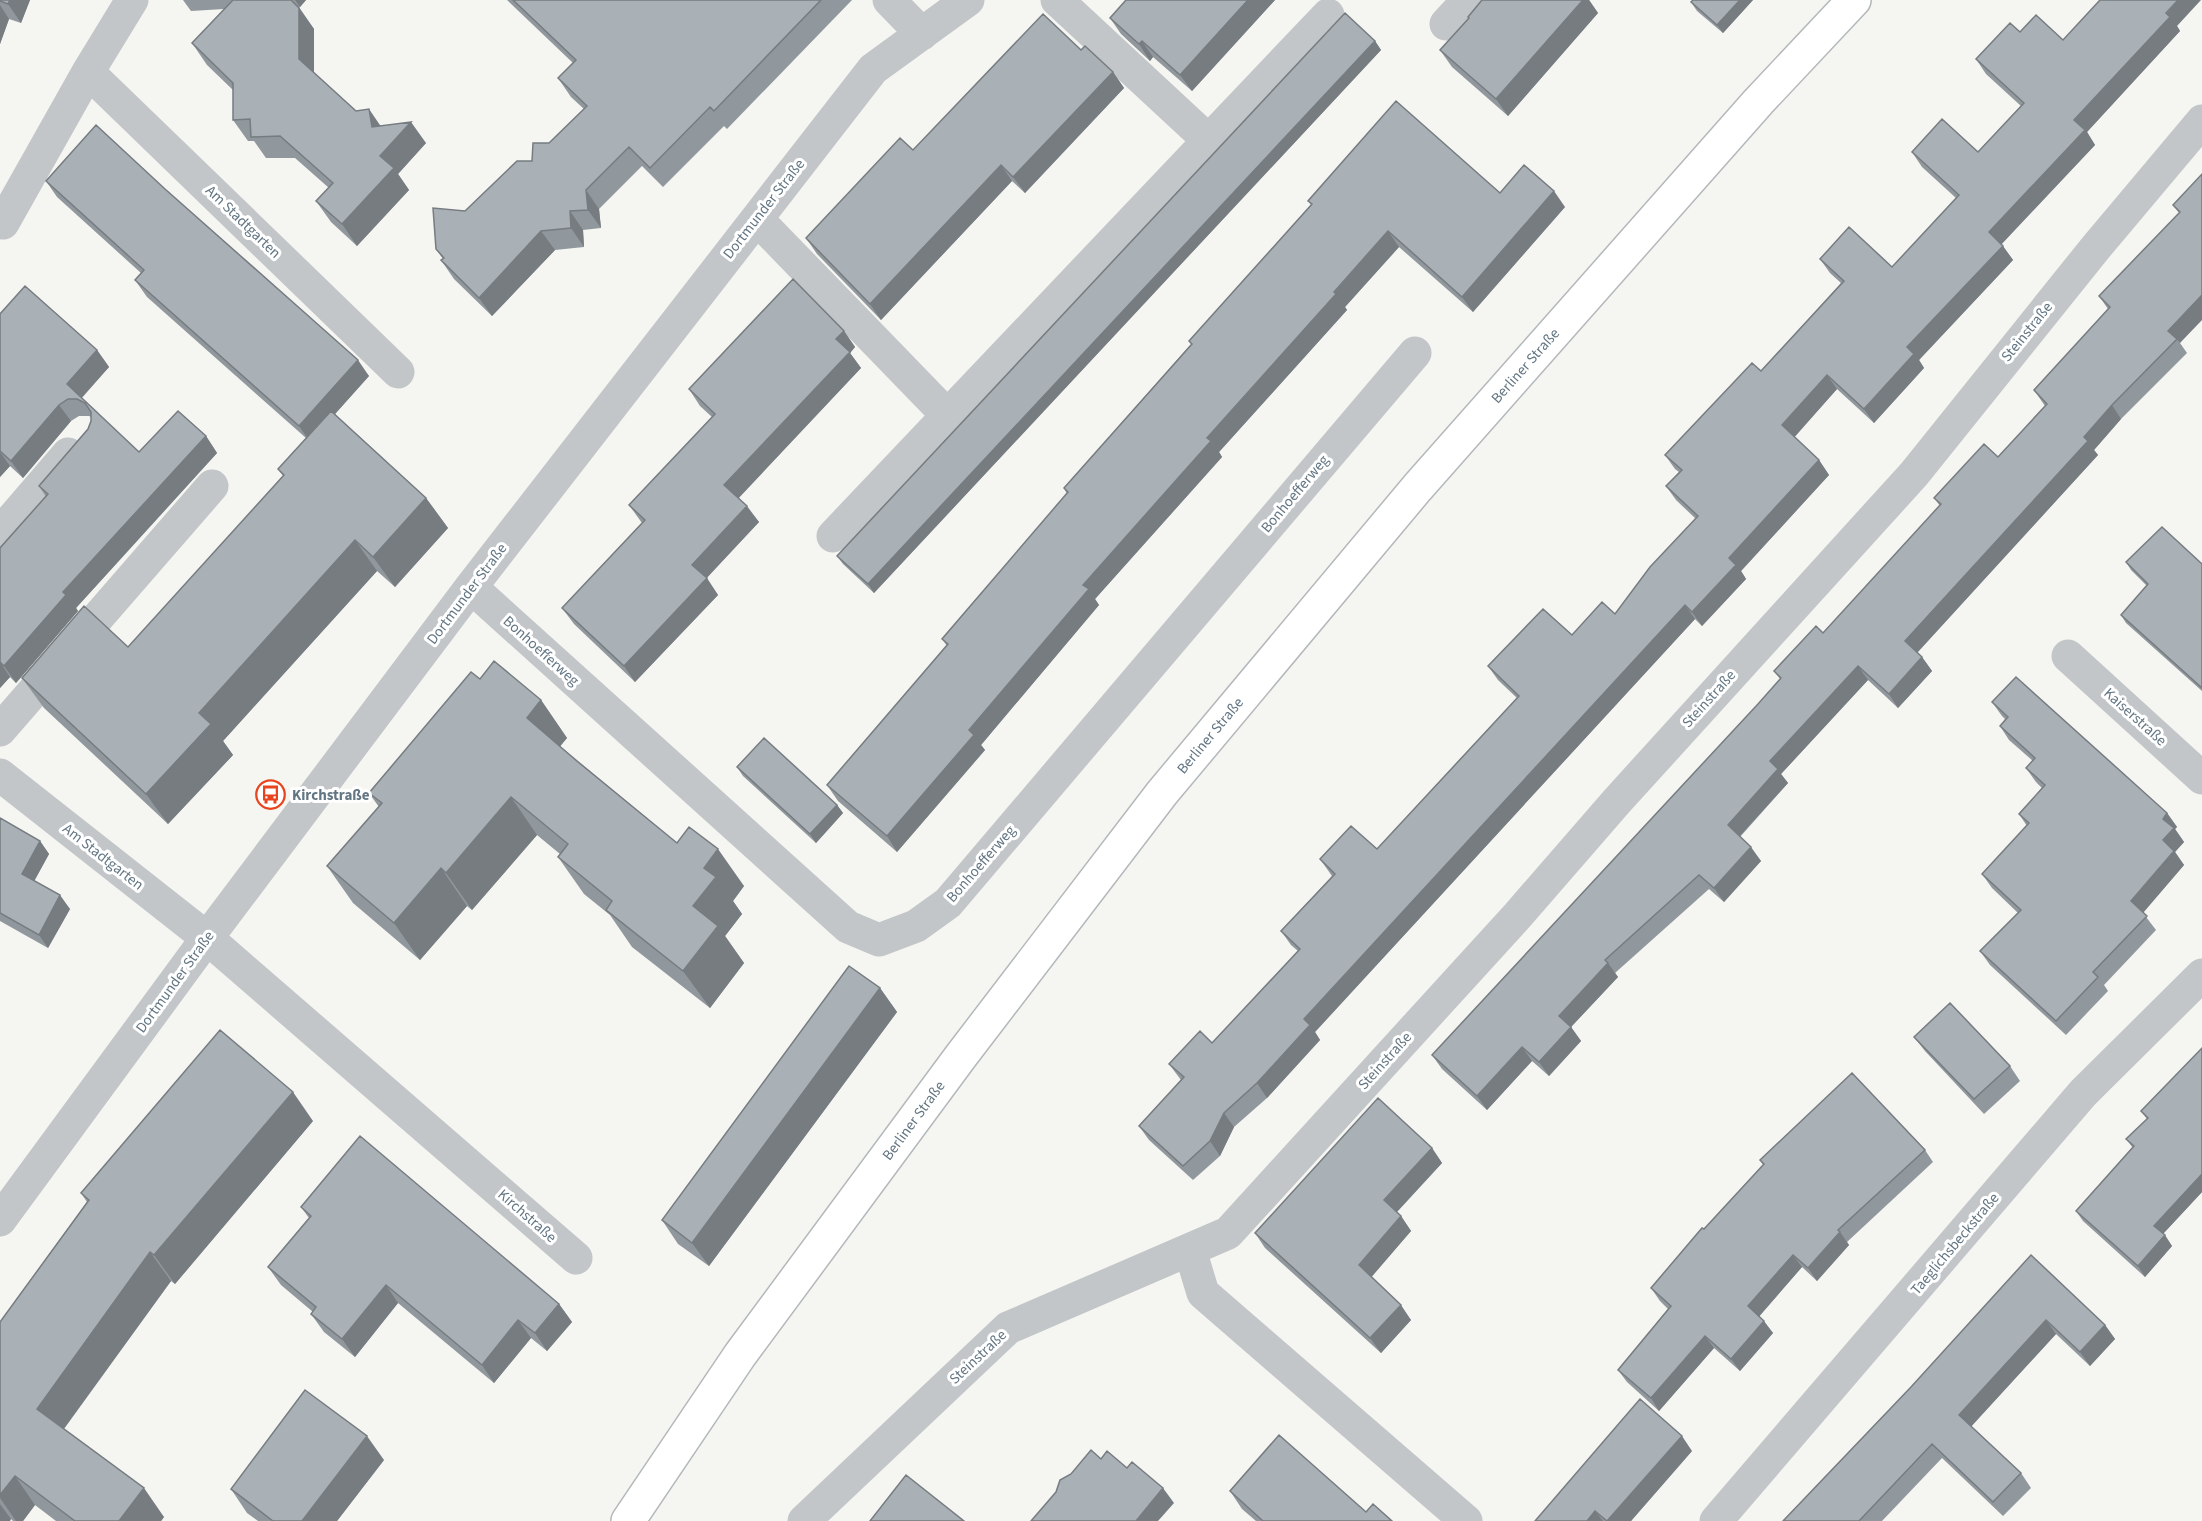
<svg xmlns="http://www.w3.org/2000/svg" width="2202" height="1521" font-family="'Source Sans 3',sans-serif">
	<rect width="100%" height="100%" fill="#f5f5f1"/>
	<g fill="none" stroke-linecap="round" stroke-linejoin="round">
		<defs>
			<g id="major">
				<path id="s1" d="M628 1521 740 1355 961 1056 1162 793 1417 488 1759 101 1854 0"/>
			</g>
		</defs>
		<use href="#major" stroke="#b3b8bb" stroke-width="36"/>
		<path stroke="#c2c6c9" stroke-width="33" d="M889 0 922 34
			M1057 0 1208 140
			M1446 24 1468 0
			M88 72 398 372
			M757 219 947 415
			M3 223 88 72 132 0
			M0 533 68 454
			M833 536 1328 15
			M471 587 848 927 879 940 916 926 948 903 1415 353
			M2068 656 2202 778
			M0 730 212 486
			M0 775 207 938 576 1258
			M0 1220 207 938 471 587 873 69 968 0
			M1190 1250 1203 1293 1466 1521
			M804 1521 1008 1328 1228 1233 1518 915 1617 801 1914 474 2097 246 2202 121
			M1716 1521 2083 1093 2202 975"/>
		<use href="#major" stroke="#fff" stroke-width="33"/>
	</g>
	<path fill="#91989d" d="M0 0H30L21 23 9 19 0 44Z
		M183 0H306L300 7H299L314 29V73L356 111 381 126 426 143 398 174 409 190 357 246 331 222 316 201 329 188 295 158H266L254 141H248L233 120V90L207 65 192 43 224 9 191 11Z
		M507 0H852L727 129 724 126 663 187 642 166 599 209 601 228 583 230 584 247 555 250 492 316 454 279 441 260 443 259 436 249 465 211 532 161 549 143 584 109 571 97 558 78 573 63Z
		M1126 0H1275L1192 91 1153 57 1150 61 1121 34 1110 18Z
		M1482 0H1589L1598 13 1508 116 1452 67 1440 50 1469 18Z
		M1753 0 1723 33 1697 11 1691 2Z
		M2177 26 2180 31 2087 132 2095 145 2001 244 2013 260 1919 360 1924 368 1874 423 1837 389 1794 437 1819 460 1829 475 1741 571 1746 579 1702 626 1695 619 1315 1032 1320 1040 1267 1098 1234 1127 1220 1156 1193 1180 1149 1140 1139 1126 1181 1080 1169 1064 1212 1043 1298 951 1291 945 1281 931 1332 876 1320 859 1377 849 1517 698 1498 680 1488 666 1572 635 1615 614 1696 519 1676 500 1666 486 1679 472 1675 469 1665 455 1761 371 1841 283 1830 273 1820 259 1892 267 1956 198 1922 167 1912 152H1978L2021 106 1986 74 1976 59 2020 32 2063 40Z
		M1375 41 1381 50 874 593 843 564 837 556Z
		M1081 50 1113 72 1124 88 1025 193 1012 181 881 320 817 254 806 238 913 150Z
		M2202 174 2180 343 2187 353 2121 419 2094 450 2098 455 1917 653 1922 657 1932 671 1898 708 1868 680 1781 774 1788 783 1740 837 1761 861 1724 902 1709 889 1615 973 1618 977 1571 1027 1581 1041 1549 1076 1532 1061 1487 1110 1442 1069 1432 1055 1758 704 1780 679 1774 671 1823 633 1940 506 1934 498 1998 457 2045 406 2034 390 2108 309 2099 296 2179 213 2173 205Z
		M46 181 165 189 369 376 335 414 426 498 448 528 395 587 377 571 223 741 233 755 168 824 44 708 22 678 128 647 283 476 278 469 306 438 147 297 135 280 141 273 57 197Z
		M1500 193 1565 207 1473 312 1399 247 1345 307 1347 310 1219 452 1222 457 1095 599 1099 605 981 745 985 750 897 852 838 801 827 785 947 646 942 639 1067 494 1064 488 1191 344 1189 341 1311 205 1308 201Z
		M0 314 97 350 109 367 81 398 139 452 206 436 217 453 76 608 78 611 16 683 10 677 0 688V548L46 497 39 486 88 429 91 421V417L89 416H79L71 421 23 478 10 466 0 477Z
		M844 331 855 347 850 353 861 368 738 498 759 522 706 578 718 595 635 682 574 624 562 608 642 523 629 505 712 417 700 406 689 389Z
		M2126 562 2202 564V691L2126 623 2121 615 2147 586 2131 570Z
		M480 679 541 700 567 738 560 746 677 843 744 886 733 901 742 914 725 936 744 963 710 1008 632 947 610 915 584 894 558 857 560 854 537 835 472 910 467 906 420 960 353 903 327 866 379 807 369 793Z
		M1992 702 2167 813 2177 827 2175 829 2184 842 2175 852 2184 865 2143 913 2156 930 2104 985 2108 991 2066 1035 1990 965 1980 951 2018 913 1992 888 1982 874 2027 826 2019 814 2042 788 2036 782 2026 768 2033 761 2009 740 2000 726 2005 719 2002 716Z
		M737 767 837 805 843 813 816 843 743 776Z
		M0 818 40 841 49 854 34 881 70 909 48 948 0 921Z
		M880 988 897 1012 709 1266 678 1244 662 1220Z
		M1914 1037 2010 1066 2020 1081 1984 1114 1925 1051Z
		M2202 1048V1192L2163 1234 2172 1246 2145 1277 2083 1221 2076 1211 2133 1148 2126 1139 2147 1119 2141 1111Z
		M313 1121 175 1284 171 1281 64 1429 164 1517 161 1521H56L35 1505 23 1521H13L11 1519 0 1521V1322L87 1202 81 1193Z
		M1432 1148 1442 1163 1397 1212 1401 1216 1411 1231 1371 1277 1411 1320 1381 1353 1265 1248 1255 1233Z
		M1925 1150 1933 1162 1847 1242 1849 1245 1817 1281 1802 1267 1759 1316 1773 1333 1740 1371 1714 1348 1659 1411 1627 1382 1618 1370 1668 1309 1660 1301 1651 1288 1763 1165 1760 1160Z
		M301 1207 559 1304 572 1322 547 1351 531 1338 494 1383 398 1303 355 1357 324 1332 311 1314 313 1312 281 1285 268 1267 309 1218Z
		M2031 1255 2105 1325 2115 1339 2090 1366 2056 1334 1971 1426 2021 1473 2031 1488 2003 1516 1942 1458 1882 1521H1783L1911 1387Z
		M1692 1451 1631 1521H1535Z
		M384 1460 337 1521H258L247 1513 231 1489Z
		M1230 1491 1366 1512 1392 1521H1256L1242 1509Z"/>
	<path fill="#767c80" d="M10 0H30L21 23 8 4Z
		M295 0H306L300 7Z
		M1248 0H1275L1192 91 1180 75Z
		M1583 0H1589L1598 13 1508 116 1496 99Z
		M1740 0H1753L1723 33 1717 25Z
		M2178 0H2201L2177 26 2180 31 2087 132 2095 145 1999 247 1989 232 2074 120Z
		M0 5 9 19 0 44Z
		M299 8 314 29V80L299 59Z
		M1142 41 1153 57 1150 61 1139 44Z
		M1375 41 1381 50 874 593 868 584Z
		M1113 72 1124 88 1025 193 1013 177Z
		M369 109 384 131 372 127Z
		M411 122 426 143 398 174 409 190 357 246 342 224 380 156Z
		M1001 165 1012 181 881 320 870 304Z
		M586 190 599 209 601 228 588 210Z
		M1554 191 1565 207 1473 312 1462 297Z
		M570 211 583 230 584 247 571 228Z
		M541 231 555 250 492 316 479 298Z
		M1388 231 1399 247 1345 307 1347 310 1219 452 1222 457 1095 599 1099 605 981 745 985 750 897 852 887 836 1083 585 1207 438Z
		M2003 246 2013 260 1919 360 1924 368 1874 423 1864 409 1907 347Z
		M2202 295V320L2180 343 2177 339 2168 331Z
		M844 331 855 347 850 353 861 368 736 501 724 485 836 339Z
		M97 350 109 367 80 400 77 399 79 401 67 384Z
		M358 360 369 376 310 442 299 426Z
		M1827 375 1837 389 1792 440 1782 425Z
		M59 405 71 421 23 478 11 461Z
		M2112 405 2121 419 2094 450 2098 455 1915 655 1905 641Z
		M206 436 217 453 76 608 78 611 16 683 4 666 63 592Z
		M0 452 10 466 0 477Z
		M1819 460 1829 475 1741 571 1746 579 1702 626 1692 612 1729 558Z
		M426 498 448 528 395 587 373 557Z
		M747 506 759 522 704 581 692 565Z
		M355 540 377 571 223 741 233 755 168 824 146 794 199 713Z
		M707 578 718 595 635 682 624 666Z
		M1685 605 1695 619 1315 1032 1320 1040 1267 1098 1257 1083 1304 1019Z
		M1922 657 1932 671 1898 708 1889 694Z
		M0 662 10 677 0 688Z
		M1858 666 1868 680 1781 774 1788 783 1737 839 1728 825 1770 761Z
		M541 700 567 738 553 755 527 718Z
		M511 797 537 835 472 910 446 873Z
		M837 805 843 813 816 843 810 834Z
		M2167 813 2177 827 2175 829 2184 842 2175 852 2184 865 2141 915 2131 901 2163 840V819Z
		M40 841 49 854 31 887 22 874Z
		M1751 847 1761 861 1724 902 1714 888Z
		M718 849 744 886 733 901 742 914 725 936 744 963 710 1008 683 971 693 906 704 868Z
		M441 868 467 906 420 960 394 923Z
		M60 895 70 909 48 948 39 935Z
		M1608 963 1618 977 1571 1027 1581 1041 1549 1076 1539 1062 1559 1016Z
		M880 988 897 1012 709 1266 692 1243Z
		M1522 1047 1532 1061 1487 1110 1477 1096Z
		M293 1092 313 1121 175 1284 154 1255Z
		M1224 1113 1234 1127 1220 1156 1210 1141Z
		M1432 1148 1442 1163 1394 1215 1384 1200Z
		M2202 1174V1192L2161 1236 2154 1226Z
		M1401 1216 1411 1231 1369 1280 1359 1265Z
		M1840 1232 1849 1245 1817 1281 1808 1268Z
		M2165 1235 2172 1246 2145 1277 2138 1266Z
		M150 1252 171 1281 57 1438 37 1409Z
		M1793 1255 1802 1267 1757 1319 1748 1306Z
		M386 1285 398 1303 355 1357 342 1339Z
		M559 1304 572 1322 547 1351 535 1333Z
		M1401 1305 1411 1320 1381 1353 1370 1338Z
		M518 1320 531 1338 494 1383 482 1365Z
		M2046 1320 2056 1334 1969 1429 1959 1415Z
		M1764 1321 1773 1333 1740 1371 1731 1359Z
		M2105 1325 2115 1339 2090 1366 2080 1352Z
		M1705 1336 1714 1348 1659 1411 1651 1398Z
		M367 1436 384 1460 337 1521H302Z
		M1682 1436 1692 1451 1631 1521H1607Z
		M15 1476 35 1505 23 1521H16L0 1498V1495Z
		M144 1488 164 1517 161 1521H119Z
		M1163 1488 1174 1503 1158 1521H1136Z
		M0 1504 11 1519 10 1521H0Z
		M1595 1511 1603 1521H1587Z"/>
	<path fill="#a9b1b7" stroke="#767c80" stroke-width="1.5" d="M0 0H10L8 4 0 1Z
		M233 0H291L299 8V59L356 111 369 109 372 127 411 122 380 156 394 168 342 224 316 201 333 183 280 136 251 137 250 119 233 120V83L192 43Z
		M513 0H821L714 111 710 107 650 168 629 147 586 190 588 210 570 211 571 228 541 231 479 298 441 260 444 258 436 249 433 208 465 211 517 161H532L533 143H549L587 106 558 78 576 60Z
		M1126 0H1248L1180 75 1142 41 1139 44 1110 18Z
		M1482 0H1583L1496 99 1440 50 1469 18 1468 17Z
		M1693 0H1740L1717 25 1691 2Z
		M2100 0H2178L2166 13 2170 17 2074 120 2085 130 1989 232 2003 246 1907 347 1914 354 1864 409 1827 375 1782 425 1819 460 1729 558 1736 565 1692 612 1685 605 1304 1019 1310 1025 1257 1083 1224 1113 1210 1141 1183 1166 1139 1126 1184 1077 1169 1064 1200 1031 1212 1043 1300 949 1281 931 1335 874 1320 859 1351 826 1377 849 1519 696 1488 666 1543 609 1572 635 1602 602 1615 614 1650 567 1698 516 1666 486 1682 470 1665 455 1752 363 1761 371 1844 281 1820 259 1849 227 1892 267 1959 195 1912 152 1942 119 1978 152 2024 103 1976 59 2010 23 2020 32 2036 15 2063 40Z
		M1345 13 1375 41 868 584 837 556Z
		M1043 14 1081 50 1085 46 1113 72 1013 177 1001 165 870 304 806 238 900 138 913 150Z
		M1396 101 1500 193 1524 165 1554 191 1462 297 1388 231 1334 292 1336 294 1207 438 1211 441 1083 585 1089 589 969 730 974 735 887 836 827 785 948 644 942 639 1068 492 1064 488 1192 344 1189 341 1312 204 1308 201Z
		M96 125 165 189 358 360 299 426 135 280 144 270 46 181Z
		M2202 174V295L2168 331 2177 339 2112 405 2084 437 2088 441 1905 641 1922 657 1889 694 1858 666 1770 761 1778 769 1728 825 1751 847 1714 888 1699 875 1605 960 1608 963 1559 1016 1571 1027 1539 1062 1522 1047 1477 1096 1432 1055 1758 704 1781 678 1774 671 1816 626 1823 633 1941 504 1934 498 1984 444 1998 457 2047 404 2034 390 2110 307 2099 296 2180 212 2173 205Z
		M793 279 844 331 836 339 850 352 724 485 747 506 692 565 707 578 624 666 562 608 645 520 629 505 715 414 689 389Z
		M25 286 97 350 67 384 139 452 178 411 206 436 63 592 66 595 4 666 0 662V548L48 494 39 486 88 429 91 421V412L85 403 77 399H68L59 405 11 461 0 451V314Z
		M331 411 426 498 373 557 355 540 199 713 211 724 146 794 22 678 84 606 128 647 284 475 278 469Z
		M2162 527 2202 564V688L2121 615 2148 584 2126 562Z
		M494 661 541 700 527 718 578 762 677 843 689 827 718 849 704 868 716 877 693 906 718 926 683 971 606 910 612 901 558 857 568 844 511 797 446 873 441 868 394 923 327 866 382 803 369 793 471 672 480 679Z
		M2016 677 2167 813 2163 819 2174 828 2163 840 2174 851 2131 901 2147 916 2093 972 2098 977 2056 1021 1980 951 2021 910 1982 874 2029 823 2019 814 2045 785 2026 768 2035 758 2000 726 2008 717 1992 702Z
		M764 738 837 805 810 834 737 767Z
		M0 818 40 841 22 874 60 895 39 935 0 913Z
		M849 966 880 988 692 1243 662 1220Z
		M1950 1003 2010 1066 1974 1099 1914 1037Z
		M220 1030 293 1092 154 1255 150 1252 37 1409 144 1488 119 1521H75L15 1476 0 1495V1322L89 1200 81 1193Z
		M2202 1048V1174L2154 1226 2165 1235 2138 1266 2076 1211 2134 1146 2126 1139 2148 1118 2141 1111Z
		M1852 1073 1925 1150 1838 1230 1840 1232 1808 1268 1793 1255 1748 1306 1764 1321 1731 1359 1705 1336 1651 1398 1618 1370 1671 1306 1651 1288 1702 1228 1704 1229 1764 1164 1760 1160Z
		M1378 1098 1432 1148 1384 1200 1401 1216 1359 1265 1401 1305 1370 1338 1255 1233Z
		M360 1136 559 1304 535 1333 518 1320 482 1365 386 1285 342 1339 311 1314 316 1307 268 1267 311 1216 301 1207Z
		M2031 1255 2105 1325 2080 1352 2046 1320 1959 1415 2021 1473 1993 1502 1932 1444 1859 1521H1783L1911 1387Z
		M305 1390 367 1436 302 1521H273L231 1489Z
		M1640 1399 1682 1436 1607 1521 1595 1511 1587 1521H1535Z
		M1279 1435 1366 1512 1373 1504 1392 1521H1263L1230 1491Z
		M1091 1450 1101 1459 1107 1451 1127 1468 1132 1462 1163 1488 1136 1521H1031L1056 1492 1060 1480 1071 1474Z
		M906 1475 964 1521H870Z"/>
	<defs>
		<symbol id="bus-ring" viewBox="-11 -11 22 22"><circle r="9.5" fill="#fff" stroke="#e8451e" stroke-width="1.5"/><path d="M-5-6H5V4H4V6H2V4H-2V6H-4V4H-5ZM-3.5-4V0h7V-4ZM-3.5 1.2v1.5H-2V1.2ZM2 1.2v1.5H3.5V1.2Z" fill="#e8451e"/></symbol>
	</defs>
	<g fill-rule="evenodd">
		<use href="#bus-ring" x="254" y="778" width="33" height="33"/>
	</g>
	<g text-anchor="middle" dominant-baseline="central" stroke-width="6" stroke-linejoin="round" paint-order="stroke">
		<g font-size="15" fill="#637683" stroke="#fff">
			<text transform="translate(764 209) rotate(-52)">Dortmunder Straße</text>
			<text transform="translate(243 222) rotate(44)">Am Stadtgarten</text>
			<text transform="translate(2027 332) rotate(-51)">Steinstraße</text>
			<text stroke="none"><textPath href="#s1" startOffset="1464">Berliner Straße</textPath></text>
			<text transform="translate(1295 494) rotate(-50)">Bonhoefferweg</text>
			<text transform="translate(467 594) rotate(-53)">Dortmunder Straße</text>
			<text transform="translate(541 651) rotate(42)">Bonhoefferweg</text>
			<text transform="translate(1709 699) rotate(-48)">Steinstraße</text>
			<text transform="translate(2135 717) rotate(42)">Kaiserstraße</text>
			<text stroke="none"><textPath href="#s1" startOffset="978">Berliner Straße</textPath></text>
			<text transform="translate(103 857) rotate(38)">Am Stadtgarten</text>
			<text transform="translate(981 864) rotate(-49)">Bonhoefferweg</text>
			<text transform="translate(175 982) rotate(-54)">Dortmunder Straße</text>
			<text transform="translate(1385 1061) rotate(-48)">Steinstraße</text>
			<text stroke="none"><textPath href="#s1" startOffset="492">Berliner Straße</textPath></text>
			<text transform="translate(527 1216) rotate(41)">Kirchstraße</text>
			<text transform="translate(1955 1244) rotate(-50)">Taeglichsbeckstraße</text>
			<text transform="translate(978 1357) rotate(-43)">Steinstraße</text>
		</g>
		<g font-size="15" font-weight="bold" fill="#637683" stroke="#fff" text-anchor="start">
			<text x="292" y="795">Kirchstraße</text>
		</g>
	</g>
</svg>
